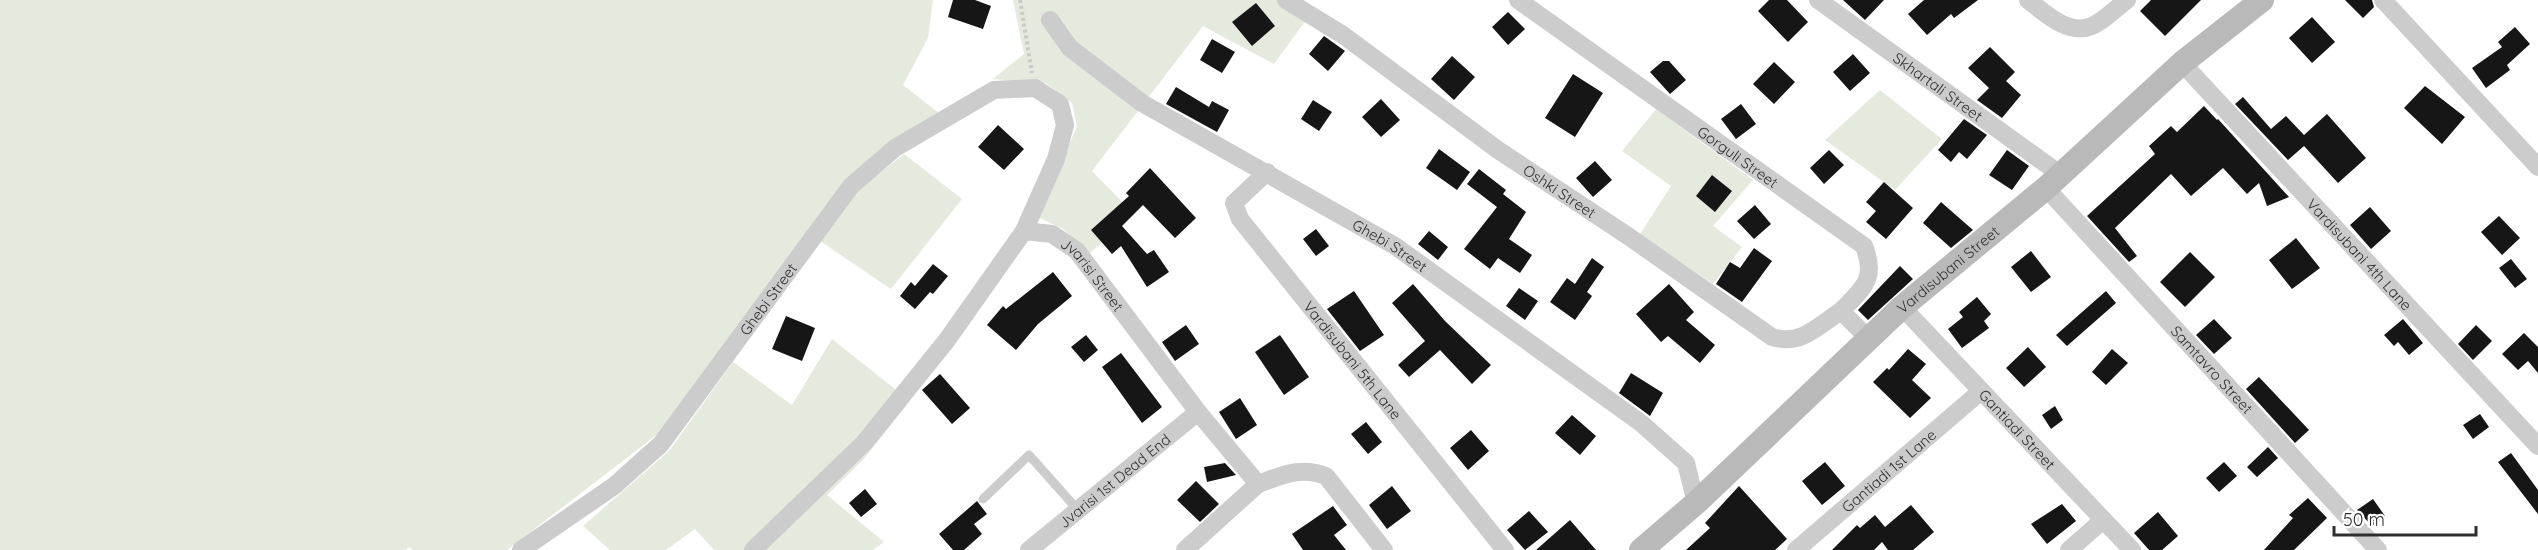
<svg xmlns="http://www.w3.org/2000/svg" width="2538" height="550" font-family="Quicksand,sans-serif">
	<rect width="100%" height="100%" fill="#fff"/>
	<path fill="#e5eade" d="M0 0H933L928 38 903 85 940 114 896 142 659 433 507 550H413L409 547 406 550H0Z
		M1013 0H1289L1306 20 1274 64 1203 26 1092 171 1134 214 1090 253 1063 229 1038 217 1077 126 1072 103 1046 83 993 79 1024 54Z
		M1880 90 1942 139 1895 190 1825 140Z
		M1656 109 1753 180 1713 226 1742 247 1713 284 1640 234 1671 186 1622 151Z
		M904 154 962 199 891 289 820 241 859 189Z
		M832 339 910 401 863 460 827 495 884 542 873 550H714L695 529 666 550H610L583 526 669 451 733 362 792 405Z"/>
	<path fill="#161616" d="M953 0H975L991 6 983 29 948 17Z
		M1769 0H1787L1808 22 1788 42 1758 11Z
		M1843 0H1884L1865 20Z
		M1924 0H1978L1954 18 1951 14 1927 35 1908 14Z
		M2151 0H2201L2165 36 2140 11Z
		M2345 0H2372L2374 7 2363 18Z
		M1256 3 1275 26 1252 46 1232 22Z
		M1508 12 1525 29 1508 45 1492 27Z
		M2312 17 2335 42 2312 63 2289 38Z
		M2515 27 2530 44 2507 65 2510 70 2486 88 2472 68 2502 47 2498 42Z
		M1324 36 1345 51 1328 71 1309 54Z
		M1212 39 1235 52 1222 73 1200 60Z
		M1990 47 2015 72 2006 81 2021 95 2002 118 1977 100 1989 88 1968 68Z
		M1853 54 1870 73 1850 91 1833 72Z
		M1452 56 1475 77 1454 100 1431 79Z
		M1663 61H1669L1686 80 1670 94 1650 72Z
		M1774 62 1795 82 1774 104 1753 84Z
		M1573 74 1603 93 1575 137 1545 118Z
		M2425 86 2465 117 2442 144 2404 108Z
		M1176 87 1209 107 1212 101 1229 110 1217 132 1166 104Z
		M2243 97 2271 129 2286 116 2304 135 2327 114 2366 158 2338 183 2304 146 2288 160 2235 104Z
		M1381 99 1400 120 1381 137 1362 117Z
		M1313 100 1332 112 1319 131 1301 119Z
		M1741 104 1756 124 1736 139 1721 119Z
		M2204 106 2217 120 2218 119 2289 197 2267 206 2259 183 2247 194 2223 168 2191 196 2171 174 2115 228 2137 256 2129 262 2087 216 2155 154 2149 146 2171 126 2177 132Z
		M1964 119 1987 135 1967 159 1959 152 1951 162 1938 150Z
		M998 125 1024 149 1004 170 978 147Z
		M1439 149 1470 172 1457 190 1426 168Z
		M1829 150 1844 165 1824 184 1810 168Z
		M2007 150 2029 166 2012 190 1989 175Z
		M1595 161 1612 180 1593 197 1576 178Z
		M1150 168 1196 218 1175 238 1143 205 1122 226 1147 254 1154 250 1169 272 1147 287 1121 246 1112 254 1091 230 1129 196 1126 193Z
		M1479 169 1506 190 1503 194 1526 212 1509 239 1532 255 1520 273 1498 258 1490 269 1464 249 1497 207 1467 184Z
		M1712 175 1732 191 1715 212 1696 196Z
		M1884 182 1913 208 1886 239 1866 222 1876 211 1866 202Z
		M1941 202 1973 230 1951 248 1923 223Z
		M1755 205 1771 224 1754 239 1737 221Z
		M2370 207 2391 231 2371 249 2350 225Z
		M2499 216 2520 238 2502 255 2481 232Z
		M1316 229 1329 246 1316 256 1303 239Z
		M1429 231 1448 247 1438 260 1418 244Z
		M2296 238 2320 268 2292 289 2269 260Z
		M1754 248 1772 261 1742 302 1716 284 1730 262 1740 268Z
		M2031 251 2051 277 2031 292 2011 267Z
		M2190 252 2215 277 2185 307 2160 282Z
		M1592 258 1604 267 1587 292 1592 296 1575 320 1550 302 1567 278 1575 284Z
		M2511 259 2527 279 2515 288 2499 268Z
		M933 264 948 276 933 294 930 292 915 309 900 296 911 282 915 286Z
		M1900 266 1913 279 1868 320 1858 310Z
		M1053 272 1072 296 1038 324 1016 350 987 325 1003 306 1006 309Z
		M1413 284 1445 321 1491 365 1472 384 1440 350 1409 377 1398 365 1425 341 1392 303Z
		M1669 284 1694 312 1686 320 1715 345 1700 363 1668 336 1661 342 1636 314Z
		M1519 288 1538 301 1525 320 1506 306Z
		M1354 291 1384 335 1360 351 1327 309Z
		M2106 291 2116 303 2067 346 2056 335Z
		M1977 297 1991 314 1984 321 1989 328 1962 348 1948 329 1963 317 1959 312Z
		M786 316 815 328 802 361 772 349Z
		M2214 319 2232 338 2214 354 2196 335Z
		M2403 319 2423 343 2409 355 2398 342 2394 346 2384 335Z
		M1186 325 1199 344 1175 361 1162 342Z
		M2476 325 2492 341 2473 360 2458 344Z
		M2524 333 2538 347V373L2528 361 2518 370 2502 354Z
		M1086 335 1098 350 1084 362 1071 347Z
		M1280 335 1309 377 1284 395 1255 352Z
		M2028 347 2046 367 2024 387 2006 368Z
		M1908 349 1926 364 1912 380 1931 398 1910 418 1873 382 1887 368 1889 370Z
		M2112 349 2128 363 2106 385 2092 372Z
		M1121 353 1162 407 1142 423 1102 367Z
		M1631 373 1663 393 1650 416 1619 393Z
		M940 374 970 408 952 424 922 390Z
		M2259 377 2309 430 2295 443 2246 389Z
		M1240 398 1257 425 1236 439 1219 412Z
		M2055 406 2063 420 2051 429 2042 415Z
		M2480 414 2489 427 2473 439 2463 425Z
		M1572 415 1596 436 1580 455 1555 433Z
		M1366 422 1382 442 1368 454 1351 434Z
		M1471 430 1489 451 1468 470 1450 448Z
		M2268 447 2278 458 2257 477 2247 467Z
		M2511 453 2538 490V514L2498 462Z
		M1825 462 1845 486 1822 505 1802 481Z
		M2224 462 2237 476 2219 492 2206 478Z
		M1225 463 1236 475 1207 482 1204 467Z
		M1196 481 1219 504 1200 522 1177 500Z
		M1392 486 1411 511 1387 529 1369 505Z
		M1739 486 1787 539 1775 550H1686L1710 528 1705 523Z
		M865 489 877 504 861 517 849 503Z
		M2308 498 2327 518 2294 550H2264L2293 518 2289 515Z
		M2373 499 2385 516 2372 526 2357 510Z
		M977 501 987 514 974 524 982 534 964 550H953L939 534Z
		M2062 504 2076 521 2047 544 2031 524Z
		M1911 505 1934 532 1913 550H1888L1882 542 1874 550H1832L1857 525 1860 528 1875 515 1885 527Z
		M1333 506 1347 525 1334 535 1346 550H1303L1292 534Z
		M1529 511 1548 532 1525 550 1507 530Z
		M2158 512 2178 536 2162 550H2149L2134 533Z
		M1570 520 1596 550H1536Z"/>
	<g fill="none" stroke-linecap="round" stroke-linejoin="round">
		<path stroke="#c9c9c9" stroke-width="4" stroke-dasharray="3 3" stroke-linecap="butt" d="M1020 0 1032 73"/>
		<path stroke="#ccc" stroke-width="9" d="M983 499 1029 455 1077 509"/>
		<g stroke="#ccc" stroke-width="18">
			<path id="s1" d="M1286 0 1343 35 1498 150 1628 236 1772 337C1801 346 1818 326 1841 311"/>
			<path id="s2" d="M1518 0 1864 246C1877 280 1863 288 1841 311L1869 339"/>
			<path id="s3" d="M1818 0 2060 174"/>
			<path d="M2028 0C2045 13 2068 36 2092 26 2104 21 2116 8 2127 0"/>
			<path d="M2383 0 2538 167"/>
			<path id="s4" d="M1050 20 1070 48 1142 103 1395 246 1641 423 1686 463 1696 503"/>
			<path id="s5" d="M2182 63 2538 446"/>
			<path id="s6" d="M1267 172 1234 203 1240 219 1505 550"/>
			<path id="s7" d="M2046 188 2378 550"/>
			<path id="s8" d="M1902 307 2132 550"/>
			<path id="s9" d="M521 550 614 486 661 444 851 186 895 148 994 90 1035 88 1060 104 1065 125 1056 159 1024 231"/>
			<path id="s10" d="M753 550 864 443 947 340 1024 231 1052 234 1077 251 1198 412 1258 484C1283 475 1301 466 1326 476L1384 550"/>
			<path id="s11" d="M1029 550 1198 412"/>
			<path d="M1185 550 1258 484"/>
			<path id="s12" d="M1796 550 1980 392"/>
			<path d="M2069 550 2103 520"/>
		</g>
		<path stroke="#b9b9b9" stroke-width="24" id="s13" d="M1641 550 1696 503 1902 307 2046 188 2182 63 2262 0"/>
	</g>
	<g text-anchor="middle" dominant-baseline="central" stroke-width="6" stroke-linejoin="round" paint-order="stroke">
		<g font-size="15" fill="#2f2f2f" stroke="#fff">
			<text stroke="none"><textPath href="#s3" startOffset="148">Skhartali Street</textPath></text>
			<text stroke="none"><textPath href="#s2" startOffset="270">Gorguli Street</textPath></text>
			<text stroke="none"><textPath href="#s1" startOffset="334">Oshki Street</textPath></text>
			<text stroke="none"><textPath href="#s4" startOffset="411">Ghebi Street</textPath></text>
			<text stroke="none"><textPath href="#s5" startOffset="261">Vardisubani 4th Lane</textPath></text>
			<text stroke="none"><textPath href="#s13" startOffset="416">Vardisubani Street</textPath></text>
			<text stroke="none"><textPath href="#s10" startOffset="506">Jvarisi Street</textPath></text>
			<text stroke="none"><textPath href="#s9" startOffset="356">Ghebi Street</textPath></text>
			<text stroke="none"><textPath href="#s6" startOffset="243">Vardisubani 5th Lane</textPath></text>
			<text stroke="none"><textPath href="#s7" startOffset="246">Samtavro Street</textPath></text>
			<text stroke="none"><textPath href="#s8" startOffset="168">Gantiadi Street</textPath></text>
			<text stroke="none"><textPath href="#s12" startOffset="122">Gantiadi 1st Lane</textPath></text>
			<text stroke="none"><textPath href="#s11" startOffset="110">Jvarisi 1st Dead End</textPath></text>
		</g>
	</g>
	<path d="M2334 526v9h142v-9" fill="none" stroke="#2f2f2f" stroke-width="3"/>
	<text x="2343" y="526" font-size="18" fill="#2f2f2f" stroke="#ffffff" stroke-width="4.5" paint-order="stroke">50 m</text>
</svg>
